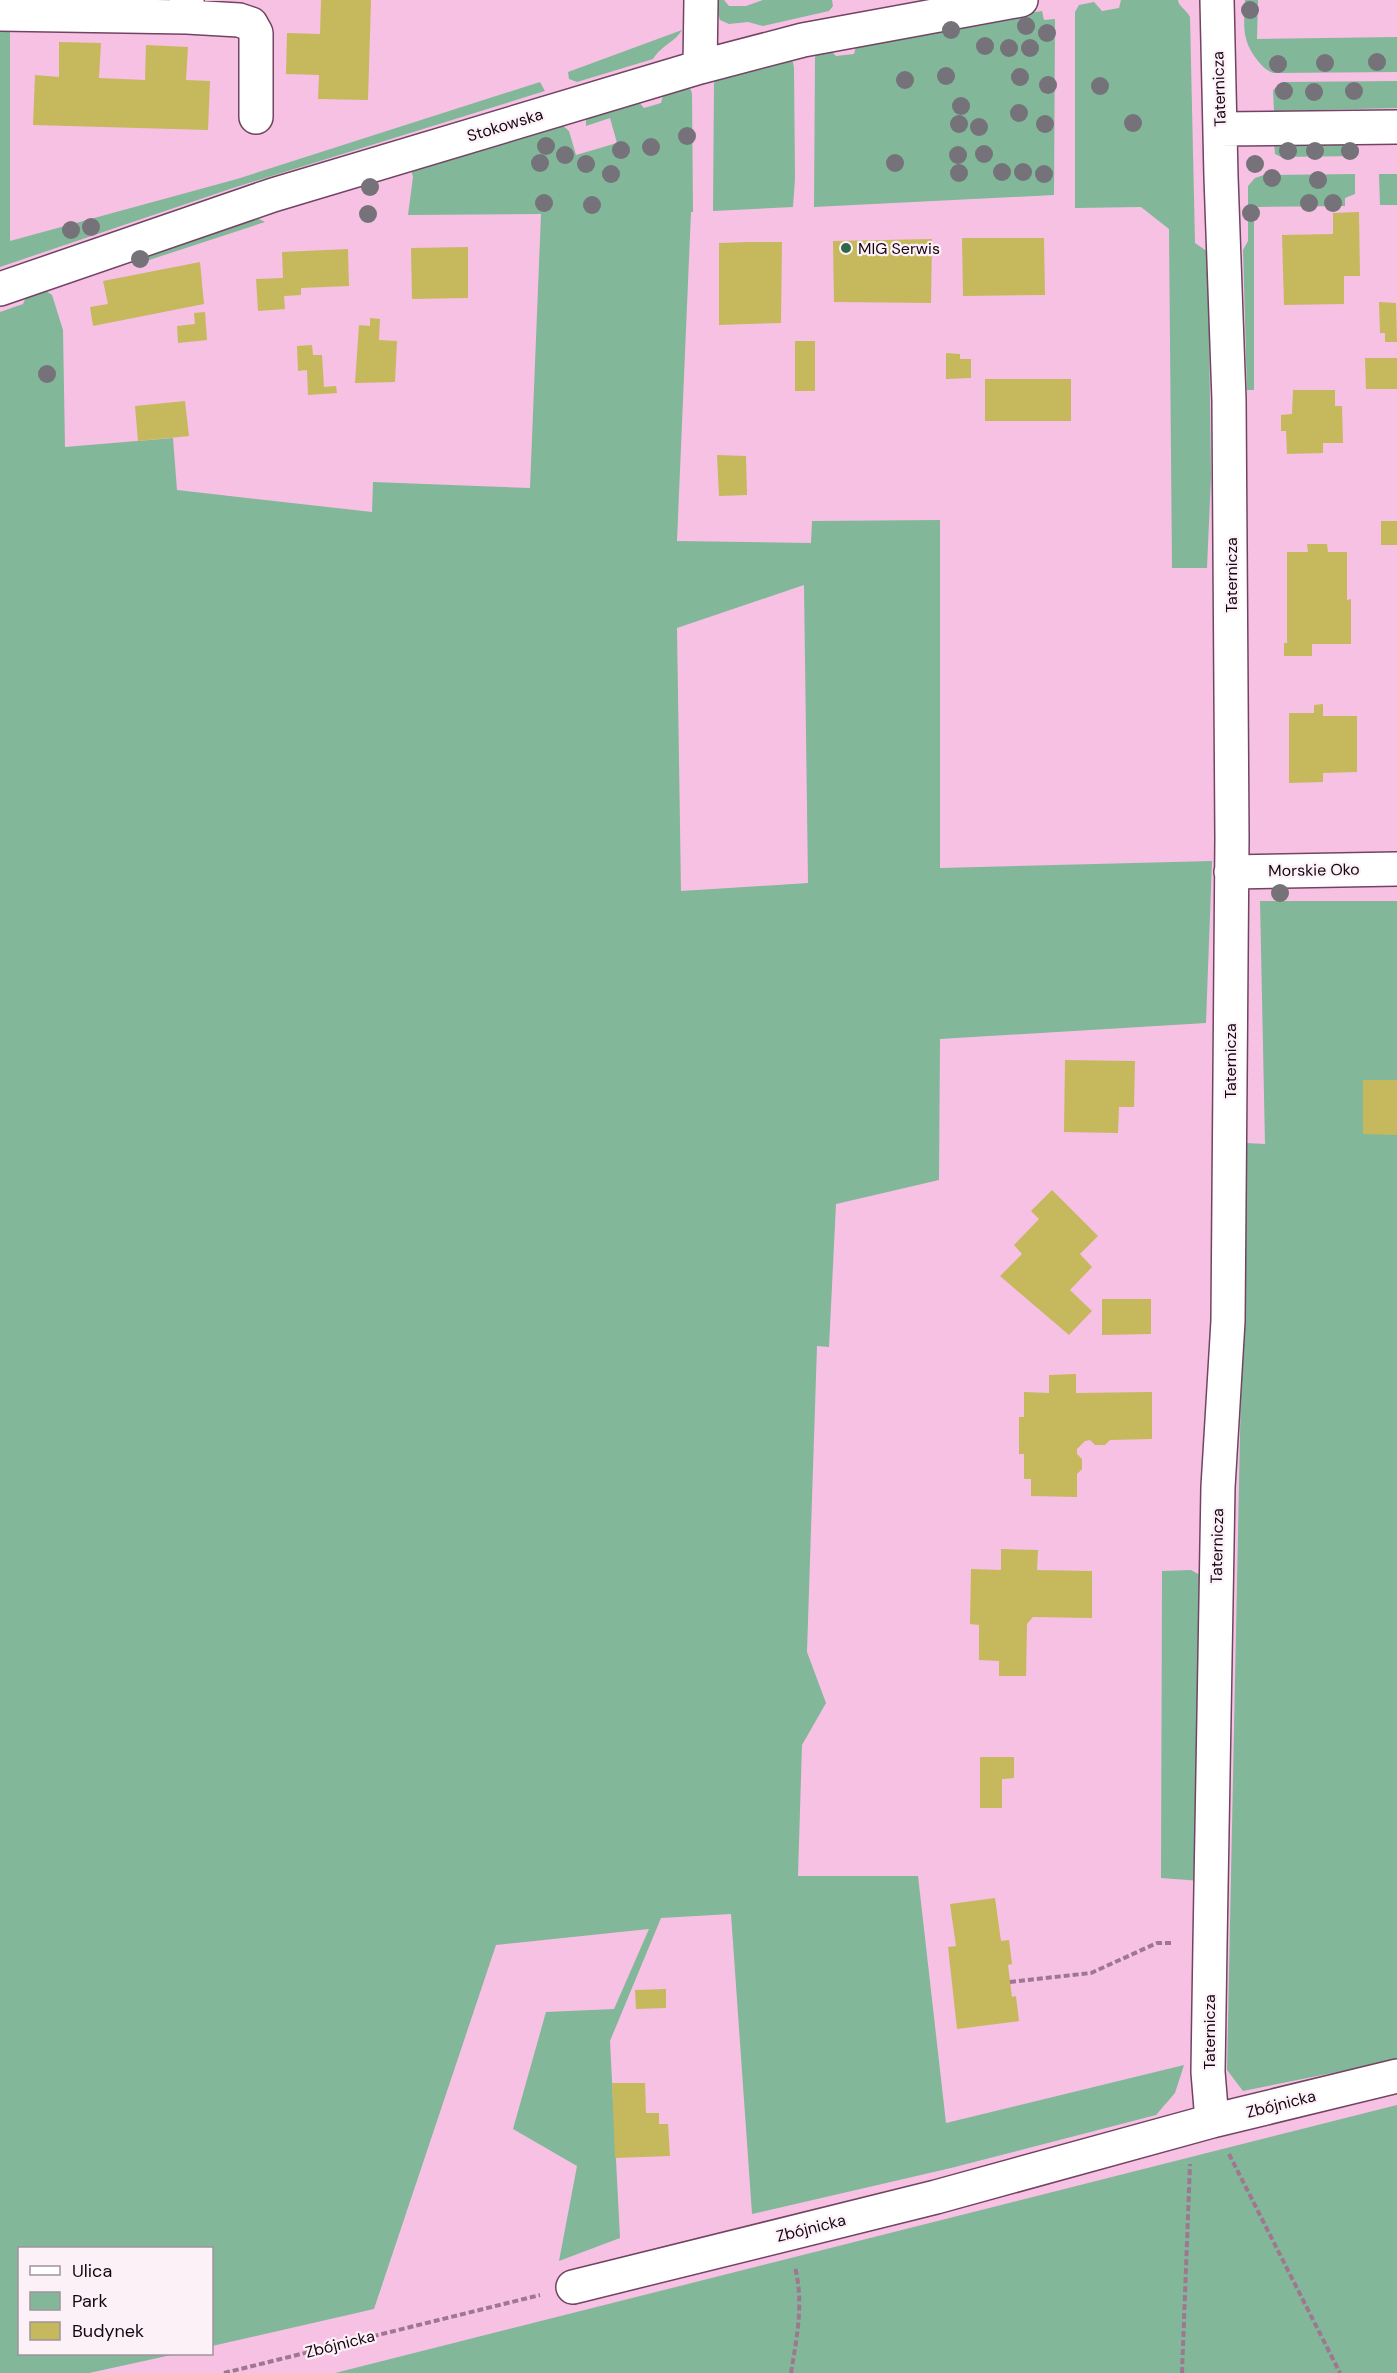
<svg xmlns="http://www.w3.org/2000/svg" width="1397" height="2373" font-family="'DM Sans',sans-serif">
	<rect width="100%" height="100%" fill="#f7c1e4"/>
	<path fill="#82b79a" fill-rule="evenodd" d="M714 0H724L729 6H746L763 0H832L833 6 829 11 763 26 748 22 729 24 720 20Z
		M1121 0H1178C1179 7 1187 10 1190 17L1195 243 1208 252 1211 477 1207 568H1172L1169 229 1141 207 1075 208V12L1079 5 1094 2 1102 11 1119 8Z
		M1245 0H1258L1257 39 1397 37V72L1273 73C1266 70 1263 67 1258 61 1241 40 1244 26 1245 0Z
		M1042 11 1044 20 1055 19 1054 195 814 207 815 57 818 50 828 48 836 56 854 54 857 42Z
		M10 29V241L237 179 540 82 545 91 233 188 0 267V30Z
		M682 30C674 43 663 44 653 59L577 82 569 79 568 72Z
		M787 57 793 62 794 68 795 179 793 207 713 211 714 83 718 76Z
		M1397 81V108L1274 111 1273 90 1283 82Z
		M684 86 691 90 692 94 693 212H691L677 541 811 543 812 521 940 520V868L1212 861 1206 1023 940 1039 939 1180 836 1204 829 1347 817 1346 807 1652 826 1703 802 1745 798 1876H918L946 2123 1184 2065 1175 2093 1156 2115 951 2168 752 2214 731 1914 661 1918 610 2041 620 2238 559 2261 577 2166 513 2129 546 2012 614 2009 649 1929 496 1945 374 2309 212 2346V2248H20V2354H176L89 2373H0V312L23 304 27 295 43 289 52 295 63 330 65 447 173 438 177 490 372 512 373 482 530 488 541 214 408 215 413 177 411 169 561 124 569 131 576 155 617 143 610 118 586 126V116L637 100 644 108 661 103 664 92ZM804 585 808 883 681 891 677 628Z
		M1274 143H1355L1359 149 1358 156 1281 157 1275 154Z
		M1355 174V194L1345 198V206L1258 207 1254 212V390H1247L1243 250 1248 241V186L1255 178 1264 175Z
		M1379 174H1397V205H1380Z
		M255 217 265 222 137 264 134 257Z
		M1260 901H1397V2060L1243 2091 1227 2070 1246 1143 1265 1144Z
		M1191 1570 1207 1579 1201 1881 1161 1878 1162 1571Z
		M1397 2105V2373H335Z"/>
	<path fill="#c6b85d" d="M321 0H371L368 100 318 99 319 75 286 74 287 33 320 34Z
		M59 42 101 43 99 78 145 80 146 45 188 47 186 80 210 81 208 130 33 125 35 75 59 77Z
		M1359 212 1360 276H1344V304L1284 305 1282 235 1333 234V213Z
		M962 238H1044L1045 295 963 296Z
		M932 239 931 303 834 302 833 241Z
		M750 242H782L781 323 719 325V243Z
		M468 247V298L412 299 411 248Z
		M348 249 349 286 301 288V295L284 296 285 309 258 311 256 279 283 278 282 252Z
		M200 262 204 304 93 326 90 307 108 304 103 281Z
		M1379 302 1396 303 1397 342H1385V333H1380Z
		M205 312 207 340 178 343 177 326 195 324 194 313Z
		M370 318 380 319 379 340 397 341 395 382 355 383 359 325 370 326Z
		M795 341H815V391H795Z
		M312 345 313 355H322L324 387 336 386 337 393 308 395 307 370 298 371 297 346Z
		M946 353 960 354V359H971V378L946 379Z
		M1365 358H1397V389H1366Z
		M985 379H1071V421H985Z
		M1293 390H1335V406H1342L1343 443H1323V453L1287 454 1286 431H1281V415L1292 414Z
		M185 401 189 436 138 441 135 406Z
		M717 455 746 456 747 495 719 496Z
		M1381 521H1397V545H1381Z
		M1307 544H1327L1328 552H1347V600L1351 599V644H1312V656H1284V643H1287V552H1308Z
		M1323 704V716H1357V772L1323 773V782L1289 783V713H1314V705Z
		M1065 1060 1135 1061 1134 1107H1119L1118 1133 1064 1132Z
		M1363 1080H1397V1135L1363 1134Z
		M1052 1190 1098 1236 1080 1254 1092 1267 1070 1290 1092 1311 1069 1335 1000 1276 1022 1254 1014 1245 1039 1219 1031 1211Z
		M1102 1299H1151V1334L1102 1335Z
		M1076 1374V1393L1152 1392V1439L1110 1440 1105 1445H1095L1090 1440 1085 1441 1077 1449V1454L1082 1459V1469L1077 1474V1497L1031 1496V1479H1024V1454H1019V1417H1024V1392L1049 1393V1375Z
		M1001 1549 1038 1550 1037 1570 1092 1571V1618L1033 1617 1027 1624 1026 1676H999V1661L979 1660V1625L970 1624 971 1569 1001 1570Z
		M980 1757H1014V1778L1002 1779V1808H980Z
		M995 1898 1001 1941 1009 1940 1012 1964 1008 1965 1012 1997 1016 1996 1019 2021 957 2029 948 1947 956 1946 950 1904Z
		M666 1989V2008L636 2009 635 1990Z
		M612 2083H645L646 2113H659V2124H668L670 2156 615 2158Z"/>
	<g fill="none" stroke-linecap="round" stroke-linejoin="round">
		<defs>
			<path id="minor" d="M0 14 187 17V0
				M187 17 239 20 251 24 256 33V117
				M700 67 701 0
				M1220 129 1397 127
				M0 289 273 195 700 67 803 40 1021 0
				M1231 872 1397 869
				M1212 2121 1208 2072 1210 1944 1218 1487 1228 1321 1232 838 1229 400 1221 177 1217 0
				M573 2287 936 2197 1212 2121 1397 2076"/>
		</defs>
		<use href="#minor" stroke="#714462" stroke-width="36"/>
		<path stroke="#9f7791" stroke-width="4" stroke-dasharray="6 3" stroke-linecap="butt" d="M1010 1982 1091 1973 1157 1943H1174
			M1229 2154 1340 2373
			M224 2373 540 2295
			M791 2373C797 2336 804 2303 795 2267
			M1182 2373 1190 2164"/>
		<use href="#minor" stroke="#fff" stroke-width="33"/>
	</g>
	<g fill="#757379">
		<circle cx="1250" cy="10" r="9"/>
		<circle cx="1026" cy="26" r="9"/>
		<circle cx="951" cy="30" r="9"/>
		<circle cx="1047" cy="33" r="9"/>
		<circle cx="985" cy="46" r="9"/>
		<circle cx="1009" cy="48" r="9"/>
		<circle cx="1030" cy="48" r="9"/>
		<circle cx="1377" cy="62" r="9"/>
		<circle cx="1325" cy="63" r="9"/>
		<circle cx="1278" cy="64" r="9"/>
		<circle cx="946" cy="76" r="9"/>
		<circle cx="1020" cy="77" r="9"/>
		<circle cx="905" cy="80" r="9"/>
		<circle cx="1048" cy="85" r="9"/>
		<circle cx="1100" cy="86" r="9"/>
		<circle cx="1284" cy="91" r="9"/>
		<circle cx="1354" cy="91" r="9"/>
		<circle cx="1314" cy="92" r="9"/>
		<circle cx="961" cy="106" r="9"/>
		<circle cx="1019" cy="113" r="9"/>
		<circle cx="1133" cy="123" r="9"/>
		<circle cx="959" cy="124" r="9"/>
		<circle cx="1045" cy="124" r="9"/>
		<circle cx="979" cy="127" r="9"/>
		<circle cx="687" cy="136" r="9"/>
		<circle cx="546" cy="146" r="9"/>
		<circle cx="651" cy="147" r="9"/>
		<circle cx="621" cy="150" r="9"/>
		<circle cx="1288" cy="151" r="9"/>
		<circle cx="1315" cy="151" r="9"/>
		<circle cx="1350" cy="151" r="9"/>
		<circle cx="984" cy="154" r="9"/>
		<circle cx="565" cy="155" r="9"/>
		<circle cx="958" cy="155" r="9"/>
		<circle cx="540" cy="163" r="9"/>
		<circle cx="895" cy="163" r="9"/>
		<circle cx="586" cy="164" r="9"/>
		<circle cx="1255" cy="164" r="9"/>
		<circle cx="1002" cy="172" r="9"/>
		<circle cx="1023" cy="172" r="9"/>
		<circle cx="959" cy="173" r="9"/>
		<circle cx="611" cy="174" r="9"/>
		<circle cx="1044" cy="174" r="9"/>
		<circle cx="1272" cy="178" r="9"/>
		<circle cx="1318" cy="180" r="9"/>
		<circle cx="370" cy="187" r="9"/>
		<circle cx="544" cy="203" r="9"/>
		<circle cx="1309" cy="203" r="9"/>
		<circle cx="1333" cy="203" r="9"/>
		<circle cx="592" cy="205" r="9"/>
		<circle cx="1251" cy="213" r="9"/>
		<circle cx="368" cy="214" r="9"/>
		<circle cx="91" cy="227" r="9"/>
		<circle cx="71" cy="230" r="9"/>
		<circle cx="140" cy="259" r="9"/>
		<circle cx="47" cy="374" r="9"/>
		<circle cx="1280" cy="893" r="9"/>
	</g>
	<circle fill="#30664b" stroke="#fdf1f8" stroke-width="2" cx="846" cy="248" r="6"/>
	<g text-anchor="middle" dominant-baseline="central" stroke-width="4.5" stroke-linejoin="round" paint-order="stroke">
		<g font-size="16" fill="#170612" stroke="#fdf1f8">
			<text transform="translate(1219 89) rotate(-92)">Taternicza</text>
			<text transform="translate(505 125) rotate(-17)">Stokowska</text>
			<text transform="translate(1231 575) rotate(-90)">Taternicza</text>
			<text transform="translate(1314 870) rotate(-1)">Morskie Oko</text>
			<text transform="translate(1230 1061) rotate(-90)">Taternicza</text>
			<text transform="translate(1217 1546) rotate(-89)">Taternicza</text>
			<text transform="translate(1209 2032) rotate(-90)">Taternicza</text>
			<text transform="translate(1281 2104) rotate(-14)">Zbójnicka</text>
			<text transform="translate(811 2228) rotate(-14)">Zbójnicka</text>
			<text transform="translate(340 2344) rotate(-14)">Zbójnicka</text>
		</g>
		<g font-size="16" fill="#170612" stroke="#fdf1f8" text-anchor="start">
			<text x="858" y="248">MIG Serwis</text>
		</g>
	</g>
	<rect x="18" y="2247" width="195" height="108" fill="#fdf1f8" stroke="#a1939c" stroke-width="1.5"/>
	<rect x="30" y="2266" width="30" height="9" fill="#ffffff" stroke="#a1939c" stroke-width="1.5"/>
	<text x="72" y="2277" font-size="18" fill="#170612">Ulica</text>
	<rect x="30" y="2292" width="30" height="18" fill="#82b79a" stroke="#a1939c" stroke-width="1.5"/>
	<text x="72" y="2307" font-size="18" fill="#170612">Park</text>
	<rect x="30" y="2322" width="30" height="18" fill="#c6b85d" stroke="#a1939c" stroke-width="1.5"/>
	<text x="72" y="2337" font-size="18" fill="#170612">Budynek</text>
</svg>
